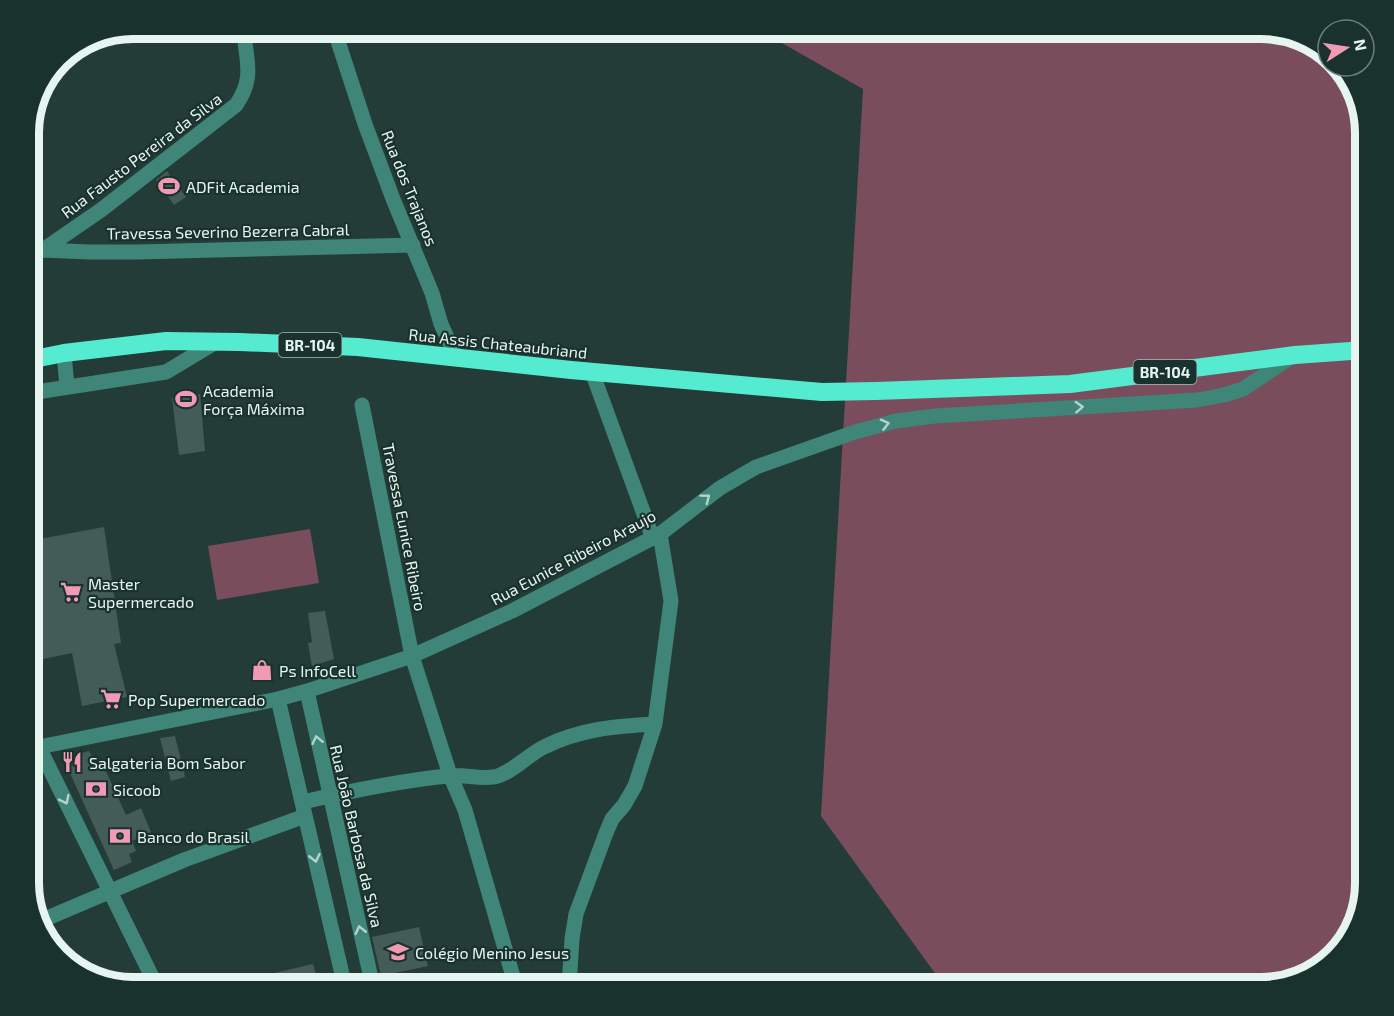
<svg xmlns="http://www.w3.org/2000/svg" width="1394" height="1016" font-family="'Exo 2',sans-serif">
	<rect width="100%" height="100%" fill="#243c37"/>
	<path fill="#794d5c" d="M757 29H1262L1324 50 1328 54V66H1338L1355 86 1365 132V884L1344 946 1308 977 1261 987H945L821 816 863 89Z
		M310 529 319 583 217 600 208 546Z"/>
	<path fill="#445c57" d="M167 171 186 197 174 205 156 180Z
		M200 394 205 451 179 455 172 398Z
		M104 527 121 643 114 644 127 697 82 706 72 653 29 662V541Z
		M325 611 334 659 312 666 308 643 312 642 308 613Z
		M175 736 185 777 171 781 160 738Z
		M89 751 99 770 104 767 126 815 141 808 151 832 132 841 136 851 129 854 132 862 114 870 63 758Z
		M419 927 428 966 381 976 372 937Z
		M313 964 319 987H237L236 982Z"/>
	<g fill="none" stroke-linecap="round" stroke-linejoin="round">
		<path stroke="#3f8578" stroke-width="15" d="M236 29 244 32 335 34
			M334 29 365 124 393 199 432 293 441 324 457 359
			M43 250 89 252H137L413 245
			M29 256 43 250 101 210 236 105C256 76 245 60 244 29
			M64 353 67 387
			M592 372 652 536
			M29 395 43 391 166 372 216 342
			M362 405 412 656 450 775 465 810 516 987
			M307 691 373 987
			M278 699 345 987
			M39 747 157 987
			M29 749 278 699 307 691 412 656 512 611 660 534 720 488 756 467 855 432 896 421 935 416 1197 400 1224 395 1243 389 1294 355
			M303 802C350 791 399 781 447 776 462 774 478 779 493 777 508 776 529 754 544 747 579 729 617 726 655 724
			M38 922 184 860 305 816
			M569 987 572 939 576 914 606 833 612 819 624 805 635 786 655 724 671 601 660 534"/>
		<path stroke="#55ebd1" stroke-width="18" d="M29 360 64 353 166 341 240 342 358 347 571 370 822 392 876 391 1070 384 1295 355 1365 350"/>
	</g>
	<defs><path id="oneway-chevron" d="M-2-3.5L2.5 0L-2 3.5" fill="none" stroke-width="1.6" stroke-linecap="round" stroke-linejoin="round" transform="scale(1.5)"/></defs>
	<g stroke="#b5d3cd">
		<use href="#oneway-chevron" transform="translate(1079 407) rotate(-3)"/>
		<use href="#oneway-chevron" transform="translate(885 424) rotate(-14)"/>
		<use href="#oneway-chevron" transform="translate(706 498) rotate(-37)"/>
		<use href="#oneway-chevron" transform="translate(317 740) rotate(-102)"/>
		<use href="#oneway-chevron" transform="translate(65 800) rotate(64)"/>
		<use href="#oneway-chevron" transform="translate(315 858) rotate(77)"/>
		<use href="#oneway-chevron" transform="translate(360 930) rotate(-103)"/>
	</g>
	<defs>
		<symbol id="stadium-bare" viewBox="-9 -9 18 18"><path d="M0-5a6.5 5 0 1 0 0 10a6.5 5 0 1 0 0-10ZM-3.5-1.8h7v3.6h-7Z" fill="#f09ab6" stroke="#1a322d" stroke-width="2.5" paint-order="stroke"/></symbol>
		<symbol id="supermarket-bare" viewBox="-9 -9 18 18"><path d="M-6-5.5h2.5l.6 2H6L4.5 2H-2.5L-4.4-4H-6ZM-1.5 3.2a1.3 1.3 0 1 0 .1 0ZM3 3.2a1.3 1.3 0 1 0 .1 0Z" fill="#f09ab6" stroke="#1a322d" stroke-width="2.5" paint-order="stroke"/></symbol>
		<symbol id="shop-bare" viewBox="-9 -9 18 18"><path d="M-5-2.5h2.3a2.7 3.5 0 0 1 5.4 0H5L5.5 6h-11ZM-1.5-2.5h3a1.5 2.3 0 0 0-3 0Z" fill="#f09ab6" stroke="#1a322d" stroke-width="2.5" paint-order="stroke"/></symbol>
		<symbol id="restaurant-bare" viewBox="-9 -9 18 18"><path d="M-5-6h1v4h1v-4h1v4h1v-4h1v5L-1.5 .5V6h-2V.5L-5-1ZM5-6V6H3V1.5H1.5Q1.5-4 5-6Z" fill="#f09ab6" stroke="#1a322d" stroke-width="2.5" paint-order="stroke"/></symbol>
		<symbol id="bank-bare" viewBox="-9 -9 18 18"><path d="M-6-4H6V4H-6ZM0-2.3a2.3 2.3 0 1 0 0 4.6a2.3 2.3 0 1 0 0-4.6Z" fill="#f09ab6" stroke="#1a322d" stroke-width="2.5" paint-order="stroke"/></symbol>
		<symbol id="school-bare" viewBox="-9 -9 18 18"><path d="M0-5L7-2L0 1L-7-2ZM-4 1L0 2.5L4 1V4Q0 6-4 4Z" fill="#f09ab6" stroke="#1a322d" stroke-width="2.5" paint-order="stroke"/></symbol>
	</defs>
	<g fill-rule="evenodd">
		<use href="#stadium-bare" x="154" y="171" width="30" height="30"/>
		<use href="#stadium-bare" x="171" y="384" width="30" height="30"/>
		<use href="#supermarket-bare" x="56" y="577" width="30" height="30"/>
		<use href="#shop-bare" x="247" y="655" width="30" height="30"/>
		<use href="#supermarket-bare" x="96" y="684" width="30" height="30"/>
		<use href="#restaurant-bare" x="57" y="747" width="30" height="30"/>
		<use href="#bank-bare" x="81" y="774" width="30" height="30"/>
		<use href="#bank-bare" x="105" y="821" width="30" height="30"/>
		<use href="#school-bare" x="383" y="937" width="30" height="30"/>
	</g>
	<g text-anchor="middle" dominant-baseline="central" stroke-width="4.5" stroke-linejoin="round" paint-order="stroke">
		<g fill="#1a322d" stroke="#aabab6" stroke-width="1.5">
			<rect x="278.5" y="333" width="63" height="24" rx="4.5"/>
			<rect x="1133.5" y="360" width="63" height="24" rx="4.5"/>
		</g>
		<g font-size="15" font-weight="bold" fill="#e7f5f1">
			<text x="310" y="345">BR-104</text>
			<text x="1165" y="372">BR-104</text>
		</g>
		<g font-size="16" fill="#e7f5f1" stroke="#1a322d">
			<text transform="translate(141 155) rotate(-37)">Rua Fausto Pereira da Silva</text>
			<text transform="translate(410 188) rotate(68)">Rua dos Trajanos</text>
			<text transform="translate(228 231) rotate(-1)">Travessa Severino Bezerra Cabral</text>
			<text transform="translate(498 343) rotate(6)">Rua Assis Chateaubriand</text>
			<text transform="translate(405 527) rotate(79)">Travessa Eunice Ribeiro</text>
			<text transform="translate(573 557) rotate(-28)">Rua Eunice Ribeiro Araujo</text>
			<text transform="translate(357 836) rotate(77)">Rua João Barbosa da Silva</text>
		</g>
		<g font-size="16" fill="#e7f5f1" stroke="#1a322d" text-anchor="start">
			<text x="186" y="186">ADFit Academia</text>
			<text x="203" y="390">Academia<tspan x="203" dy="18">Força Máxima</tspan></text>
			<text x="88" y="583">Master<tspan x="88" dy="18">Supermercado</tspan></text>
			<text x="279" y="670">Ps InfoCell</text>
			<text x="128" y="699">Pop Supermercado</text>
			<text x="89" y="762">Salgateria Bom Sabor</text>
			<text x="113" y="789">Sicoob</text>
			<text x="137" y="836">Banco do Brasil</text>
			<text x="415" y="952">Colégio Menino Jesus</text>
		</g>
	</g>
	<path d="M0 0H1394V1016H0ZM133 39H1261A94 94 0 0 1 1355 133V883A94 94 0 0 1 1261 977H133A94 94 0 0 1 39 883V133A94 94 0 0 1 133 39Z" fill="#1a322d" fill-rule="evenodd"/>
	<path fill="none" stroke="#e7f5f1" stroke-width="8" d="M133 39H1261A94 94 0 0 1 1355 133V883A94 94 0 0 1 1261 977H133A94 94 0 0 1 39 883V133A94 94 0 0 1 133 39Z"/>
	<g transform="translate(1346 48) rotate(78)"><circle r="28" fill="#1a322d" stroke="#6c807b" stroke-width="1.5"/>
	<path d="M0-4.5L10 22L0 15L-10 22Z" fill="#f09ab6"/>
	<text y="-9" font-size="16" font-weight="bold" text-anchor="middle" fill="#e7f5f1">N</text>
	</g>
</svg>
